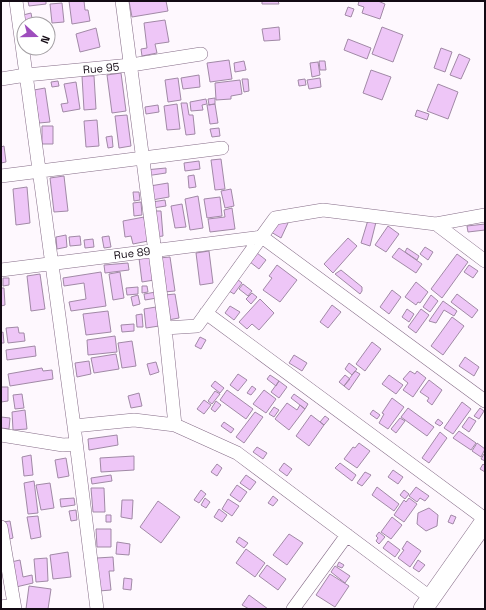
<svg xmlns="http://www.w3.org/2000/svg" width="486" height="610" font-family="'Space Grotesk',sans-serif">
	<rect width="100%" height="100%" fill="#fef8fe"/>
	<path fill="#eec6f7" stroke="#a189a6" d="M28 1H46V4L29 6Z
		M69 1H84L85 10H88L90 21 72 24Z
		M129 1H166L168 11 132 17Z
		M262 1H278L279 4H262Z
		M359 1H378L385 4 380 19 362 13 364 7 358 5Z
		M62 3 64 22 52 23 50 4Z
		M348 7 354 9 351 17 345 15Z
		M31 13 33 24H24L23 15Z
		M165 20 169 42 155 44 157 53 142 56 141 49 147 48 144 23Z
		M279 27 280 40 264 41 262 29Z
		M382 27 403 35 393 62 372 54Z
		M96 28 100 47 80 52 76 34Z
		M348 39 371 48 367 59 344 50Z
		M441 48 452 52 445 72 434 68Z
		M459 54 470 59 461 79 450 75Z
		M229 60 232 79 210 82 207 63Z
		M244 61 246 70 235 72 234 63Z
		M319 61H325L326 70H320Z
		M318 62 320 75 312 77 310 63Z
		M371 70 391 77 382 100 363 93Z
		M121 73 126 111 112 113 107 75Z
		M199 75 200 87 183 89 181 78Z
		M82 76H94L96 109 84 110Z
		M178 78 181 100 168 102 165 80Z
		M320 78 321 87 309 89 307 80Z
		M242 79H248L249 91 244 92Z
		M305 79 306 85 299 86 298 80Z
		M240 80 242 94 231 96V99L216 100 215 83Z
		M58 81 59 86 52 87 51 82Z
		M76 82 80 109 63 112 61 104 68 103 64 84Z
		M438 84 458 92 448 119 427 111Z
		M45 88 50 122 39 123 34 90Z
		M215 98V104L209 105 208 99Z
		M206 99 207 104 202 105 203 110 191 111 190 102Z
		M181 103H187L189 115H193L195 134 186 135Z
		M177 104 180 129 167 130 164 106Z
		M215 104 218 123 210 124 207 105Z
		M158 105 159 112 146 114 145 107Z
		M417 110 429 114 427 120 415 116Z
		M127 115 131 146 119 148 115 116Z
		M97 120 99 146 86 147 84 121Z
		M42 126H53V144H42Z
		M219 128 220 136 212 137 210 129Z
		M112 136 113 147 108 148 106 137Z
		M4 146 6 162 1 163V147Z
		M221 159 225 189 215 190 211 160Z
		M199 161 200 169 185 171 184 163Z
		M166 168V173L146 176 145 170Z
		M194 175 196 187 189 188 188 176Z
		M64 176 68 211 54 212 50 178Z
		M168 183 169 197 152 200 150 186Z
		M27 187 30 223 16 225 13 189Z
		M231 189 234 206 225 208 221 191Z
		M133 192H139L140 200 134 201Z
		M198 196 203 228 190 230 185 199Z
		M220 197 222 216 207 218 204 199Z
		M165 200 166 206 153 208 152 202Z
		M141 202 142 215 134 216 133 203Z
		M182 204 186 227 175 228 171 206Z
		M232 208 235 229 210 232 208 219 225 217 224 210Z
		M153 211H161L163 236 155 237Z
		M144 217 148 241 133 244 131 236 125 237 123 221Z
		M278 218 288 223 281 238 271 232Z
		M368 220 376 222 370 246 361 243Z
		M485 224V230L468 232 467 226Z
		M388 226 399 234 386 252 375 245Z
		M66 235 67 247 57 249 56 237Z
		M80 236 81 245 70 246 69 237Z
		M109 236 111 247 104 248 102 237Z
		M348 238 357 246 333 273 324 264Z
		M93 239 94 247 85 248 84 240Z
		M425 247 433 252 428 260 420 254Z
		M399 248 422 264 416 273 392 257Z
		M407 248 419 256 417 260 405 252Z
		M209 251 213 283 200 285 196 253Z
		M257 253 266 260 259 269 250 262Z
		M457 254 468 262 442 298 431 289Z
		M151 257 154 280 142 282 139 258Z
		M170 257 175 291 164 292 159 258Z
		M128 263 129 270 105 273 104 265Z
		M277 265 297 280 280 302 263 290 272 278 269 276Z
		M469 265 478 271 473 278 464 272Z
		M341 270 362 287V291L360 294 335 274Z
		M101 272 106 306 71 311 69 302 86 299 84 283 64 286 63 278Z
		M120 272 124 298 113 300 109 274Z
		M40 274 45 309 31 311 27 276Z
		M3 278H9V285L3 286Z
		M237 279 242 283 234 294 229 291Z
		M416 282 428 292 420 303 418 302 416 305 405 297Z
		M243 284 252 291 248 296 239 289Z
		M142 286H147L148 292 142 293Z
		M138 287V294L127 295 126 288Z
		M1 288H4L5 305 1 306Z
		M392 290 401 297 389 314 380 307Z
		M156 292 157 298 145 300 144 294Z
		M252 293 257 297 251 304 246 299Z
		M175 294 179 318 168 320 165 295Z
		M457 294 478 310 472 318 451 302Z
		M138 295 140 304 133 306 131 297Z
		M431 295 438 301 430 312 423 307Z
		M260 299 274 313 259 330 252 324 247 329 239 322Z
		M443 301 457 311 454 316 444 310 436 323 429 321Z
		M332 305 341 312 328 328 320 322Z
		M230 306 240 312 234 320 225 313Z
		M156 307 159 326 146 328 144 309Z
		M407 309 414 314 409 322 402 317Z
		M421 309 429 315 416 333 408 327Z
		M108 311 111 332 86 335 83 314Z
		M142 314 143 327H137L136 315Z
		M452 317 464 326 443 355 431 346Z
		M134 324V331L122 332 121 325Z
		M18 327 19 333H24L25 341 8 343 6 328Z
		M3 332 4 343H1V333Z
		M115 336 117 352 88 355 87 340Z
		M200 337 206 340 201 349 195 346Z
		M132 341 136 366 122 368 118 343Z
		M372 342 381 349 365 371 356 364Z
		M35 346 36 356 7 360 6 350Z
		M116 354 119 369 94 373 91 358Z
		M294 355 307 363 302 371 289 363Z
		M465 357 479 367 474 376 459 366Z
		M89 361 91 374 77 377 75 363Z
		M156 362 159 372 150 375 147 364Z
		M349 363 357 369 352 375 345 369Z
		M42 368 43 371 52 370 53 379 10 386 8 374Z
		M355 371 360 374 349 390 344 386Z
		M410 371 415 374 417 371 426 378 413 397 403 390 408 383 403 379Z
		M238 374 247 380 238 391 230 385Z
		M270 375 279 381 276 386 267 379Z
		M345 375 350 379 344 386 339 382Z
		M389 375 403 385 396 394 382 384Z
		M429 380 442 390 432 405 427 401 429 398 420 392Z
		M215 381 224 388 220 393 211 386Z
		M279 381 287 387 279 398 271 392Z
		M252 386 256 389 251 395 247 393Z
		M1 387H8V401L1 402Z
		M227 390 253 409 246 419 220 400Z
		M264 390 276 399 266 413 253 404Z
		M215 391 220 394 212 404 208 401Z
		M139 393 142 406 131 408 128 396Z
		M22 394 24 408 15 409 13 395Z
		M294 394 308 404 305 409 291 398Z
		M392 398 404 407 388 429 379 423 384 414 382 413Z
		M204 400 211 405 204 414 197 409Z
		M216 401 221 405 215 412 211 409Z
		M462 402 471 409 453 434 444 428Z
		M287 403 297 410 300 405 305 409 289 430 275 419Z
		M274 407 279 410 274 417 269 414Z
		M408 408 434 427 427 436 401 417Z
		M480 408 484 411 479 419 474 416Z
		M25 410 27 429 13 430 12 412Z
		M373 410 380 415 377 419 370 414Z
		M255 412 263 417 244 443 236 437Z
		M311 415 324 425 309 446 296 436Z
		M325 416 329 419 324 425 320 422Z
		M1 417 10 418 9 429 1 428Z
		M469 417 476 421 469 432 462 427Z
		M400 418 405 421 396 433 391 429Z
		M438 419 443 423 440 426 435 423Z
		M224 422 234 429 231 433 221 426Z
		M459 431 476 443 471 450 453 438Z
		M440 432 447 438 429 463 422 458Z
		M117 435 118 445 89 450 88 439Z
		M359 443 370 451 357 468 344 459 353 447 355 448Z
		M477 443 485 449 481 457 472 451Z
		M257 447 267 453 263 459 253 452Z
		M484 454 485 455V461L481 459Z
		M31 455 33 475 24 476 22 457Z
		M134 456V470L101 472 100 458Z
		M66 458 69 476 58 478 55 460Z
		M284 463 292 469 287 476 279 470Z
		M340 463 356 475 352 481 335 468Z
		M217 464 222 468 217 476 211 472Z
		M483 464 485 466V472L480 469Z
		M393 470 403 477 398 484 388 477Z
		M365 472 371 475 362 486 357 483Z
		M111 475 112 481 92 484 91 478Z
		M246 475 256 482 250 490 240 483Z
		M34 481 38 513 28 514 24 483Z
		M50 483 54 508 41 510 36 485Z
		M237 485 247 492 240 502 230 495Z
		M377 487 399 504 394 511 372 495Z
		M416 487 429 496 425 501 420 498 417 502 409 496Z
		M91 488H104L105 512H93Z
		M201 490 206 494 199 503 194 500Z
		M404 490 409 494 405 499 400 495Z
		M273 496 278 500 273 506 268 503Z
		M74 498 75 505 61 507 60 499Z
		M205 498 210 502 206 508 201 505Z
		M409 498 417 504 404 522 394 515 404 500 406 502Z
		M228 499 239 506 232 516 222 509Z
		M122 500H133L132 519 121 517Z
		M158 501 180 517 161 543 140 527Z
		M429 508 438 515 437 526 426 531 417 524 418 513Z
		M219 509 227 515 222 522 214 517Z
		M76 510 77 520 71 521 69 511Z
		M106 515H111V522H106Z
		M451 515 456 517 453 524 448 522Z
		M38 516 41 537 31 539 27 517Z
		M392 517 402 525 391 539 381 532Z
		M10 521 13 538 6 540 3 522Z
		M96 529H111V547H97Z
		M379 532 385 537 379 544 376 541 378 538 376 536Z
		M289 534 303 543 287 565 273 555Z
		M239 537 248 543 244 548 236 542Z
		M388 541 400 550 395 557 383 548Z
		M407 541 421 551 410 567 398 558 404 550 402 549Z
		M117 542 130 544 129 555 116 554Z
		M246 549 265 563 255 577 236 563Z
		M68 552 71 577 53 579 50 555Z
		M113 557 114 571H109L111 590 99 591 97 558Z
		M47 558 48 581 36 582 34 559Z
		M20 560 23 577 32 575 33 583 16 587 11 562Z
		M418 560 425 565 419 572 413 568Z
		M339 562 344 565 342 568 337 566Z
		M267 565 286 579 278 590 259 576Z
		M335 566 350 576 345 583 331 572Z
		M330 574 349 586 335 607 316 595Z
		M124 578 132 579 131 590 123 589Z
		M29 586 51 589 48 609H26Z
		M249 595 268 609H249L242 605Z"/>
	<g fill="none" stroke-linecap="round" stroke-linejoin="round">
		<defs>
			<path id="minor" d="M16 1 74 426 97 609
				M122 1 165 328 175 425
				M1 79 26 75 131 65 201 54
				M1 176 222 148
				M436 224 485 261
				M262 237 485 401
				M1 270 262 237
				M206 313 485 519
				M165 328 197 326 275 218 323 210 436 224 485 215
				M74 426 134 420 175 425 237 453 431 598
				M1 435 63 445 76 444
				M1 527 15 609
				M1 607 14 605
				M293 609 347 535"/>
			<path id="secondary" d="M423 609 485 521"/>
		</defs>
		<use href="#minor" stroke="#856c87" stroke-width="14"/>
		<use href="#secondary" stroke="#856c87" stroke-width="20"/>
		<use href="#minor" stroke="#fff" stroke-width="13"/>
		<use href="#secondary" stroke="#fff" stroke-width="19"/>
	</g>
	<g text-anchor="middle" dominant-baseline="central" stroke-width="4" stroke-linejoin="round" paint-order="stroke">
		<g font-size="11" fill="#130a14" stroke="#fff">
			<text transform="translate(101 68) rotate(-5)">Rue 95</text>
			<text transform="translate(132 253) rotate(-7)">Rue 89</text>
		</g>
	</g>
	<rect width="486" height="610" fill="none" stroke="#130a14" stroke-width="4"/>
	<g transform="translate(36 36) rotate(111)"><circle r="19" fill="#ffffff" stroke="#a19da1"/>
	<path d="M0-3L7 15L0 10L-7 15Z" fill="#9e4dbd"/>
	<text y="-6" font-size="11" font-weight="bold" text-anchor="middle" fill="#130a14">N</text>
	</g>
</svg>
